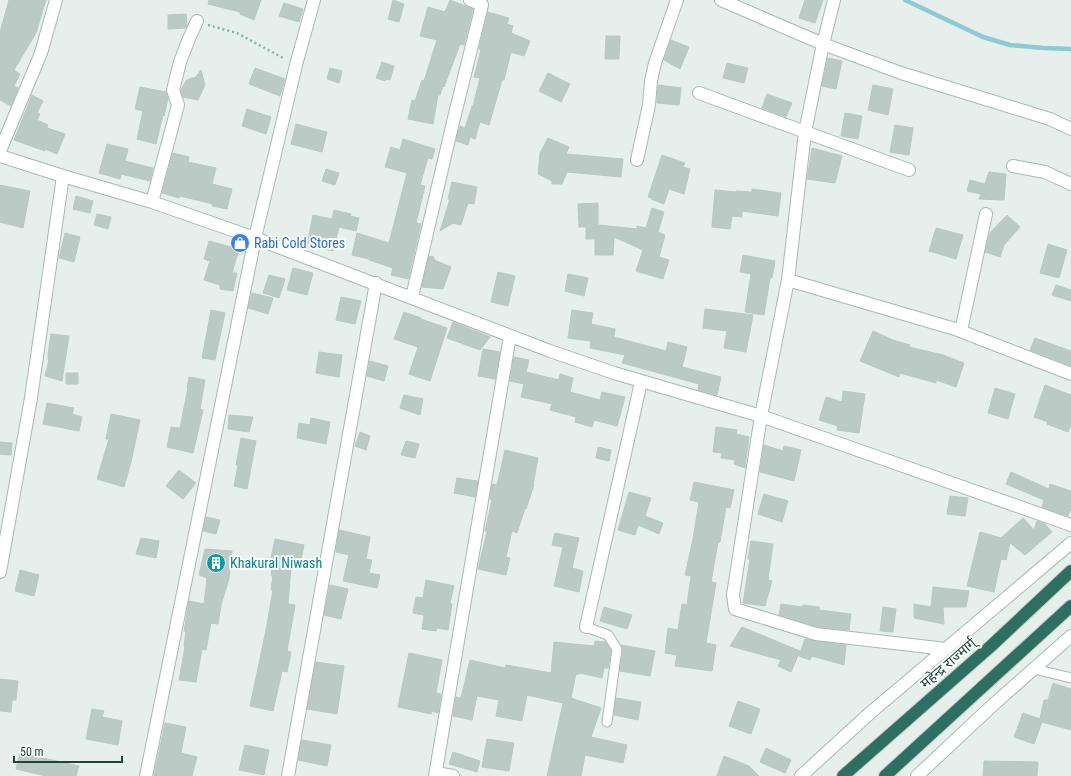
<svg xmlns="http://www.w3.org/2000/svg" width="1071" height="776" font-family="'Roboto Condensed','Noto Sans Devanagari',sans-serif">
	<rect width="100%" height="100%" fill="#e6efeb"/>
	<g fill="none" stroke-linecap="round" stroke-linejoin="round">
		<path stroke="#8ec9d4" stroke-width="4.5" d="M905 0 983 37 1010 45 1043 48 1071 49"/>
	</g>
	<path fill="#bbcac4" stroke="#b8c9c2" d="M9 0H46L36 33 14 70 20 74 14 86 18 88 11 106 0 100V32Z
		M209 0H261L254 20 240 14V12L208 4Z
		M393 0 404 4 399 22 388 19Z
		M450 0 473 9 464 45 460 44 444 87 443 86 440 95H438L433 124 408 119 412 100 415 101 422 80 424 81 437 40 420 36 428 7 445 12Z
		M805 0H823L815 23 799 18Z
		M284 3 303 9 299 22 279 16Z
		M488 12 509 18 507 24 513 26 511 33 530 41 524 56 511 52 504 80H502L489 125 480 122 475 139 470 137 468 145 456 141 460 126 465 128 472 106H473L480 78 474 77 481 50 479 49Z
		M186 14 187 25 186 28 168 29V15Z
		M606 36H620L619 59H605Z
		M671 40 689 47 680 69 664 60Z
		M828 58 842 61 836 89 822 86Z
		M382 62 394 66 390 80 387 79 385 81 376 78Z
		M727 63 748 68 744 83 723 78Z
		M255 68 285 79 280 96 249 84Z
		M330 68 342 71 339 83 327 79Z
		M201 70 205 85 198 100 183 97 181 90 186 81 191 78H195Z
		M548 73 570 84 561 102 539 91Z
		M658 85 681 88 679 105 657 103Z
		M873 85 893 89 888 115 868 110Z
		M140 87 166 92 168 99 164 116 163 115 156 144 137 139 143 111 135 109Z
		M767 94 792 103 786 117 762 108Z
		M32 95 43 101 37 113 40 114 37 120 48 125 47 128 65 134 57 154 45 149V151L14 140Z
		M247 109 271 117 266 134 242 126Z
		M845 113 862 116 858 139 841 136Z
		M296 124 327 132 322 152 291 144Z
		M895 125 913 128 909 155 890 152Z
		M548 138 569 147 566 154 623 159 621 177 567 172 562 184H552V181L538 174 540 153Z
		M403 139 435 149 432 159 428 158 420 185 425 186 416 223 421 224 408 279 391 275 393 268 369 260V259L352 255 357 233 389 243 407 173 385 167 391 147 400 150Z
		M107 144 128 149 125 161 153 168 150 181 121 174 120 179 99 173Z
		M812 148 842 156 835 183 807 179Z
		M173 153 189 157 188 162 216 168 212 184 232 189 227 209 212 206 213 204 180 196 179 198 162 193Z
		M662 155 685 163 683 167 690 169 684 194 669 189 664 204 651 199 652 198 648 197Z
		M326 169 339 173 335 185 322 181Z
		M989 172 1006 174 1004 200 979 199 981 194 967 191 970 180 985 184Z
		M452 182 477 187 474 204 468 203 461 225 453 223 440 231 450 199H448Z
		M0 185 30 191 23 228 0 222Z
		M752 189 781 193 778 216 742 211V217L732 216 730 229 712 227 715 190 736 192V191L752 192Z
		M76 196 93 201 90 213 73 209Z
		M598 203V225L637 229V226L646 228 652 208 664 212 658 232 665 235 659 257 669 260 663 279 636 271 643 250 614 237 613 255H595V239H586V227H579L578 204Z
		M334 210 351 214 350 216 359 218 356 231 339 227 333 251 307 245 313 215 332 219Z
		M97 214 111 217 108 229 94 225Z
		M1007 215 1020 227 1004 245 1000 257 985 252 990 233Z
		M936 228 963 235 956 259 929 251Z
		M65 233 80 237 74 262 59 258Z
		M209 241 239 249 232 273H237L233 291 220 289V285L204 280 210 261 204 259Z
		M1048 244 1067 250 1059 278 1040 273Z
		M743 255 775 261 772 278H770L764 315 745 312 751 274 740 272Z
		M429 256 434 257V260L451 267 443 289 422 287Z
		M293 268 313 273 307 295 287 290Z
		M498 272 515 276 508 306 491 302Z
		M568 274 588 278 584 296 565 291Z
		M269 275 285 279 279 298 263 293Z
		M1056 285 1071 290V301L1052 295Z
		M252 293 273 298 268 314 248 308Z
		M341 297 361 301 355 324 336 320Z
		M705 309 753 315 746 352 724 348 727 331 703 328Z
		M211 310 225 313 215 360 202 358Z
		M572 310 593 313 591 324 615 329 614 337 666 351 668 342 687 347 682 367 721 377 717 395 698 390 699 384 622 363 625 355 590 348 591 341 568 338Z
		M404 312 421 318V319L447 328 430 381 409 374 418 347 394 339Z
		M453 322 490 337 480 350 447 338Z
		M873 331 893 340 910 345 909 347 943 355 964 363 956 387 936 380V383L900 373 899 377 860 361Z
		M51 334 69 336 62 381 45 376 49 360H48V354Z
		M1035 338 1071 351V366L1030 350Z
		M483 349 500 352 495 379 478 376Z
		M319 352 342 355 339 377 316 373Z
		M514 357 529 360 526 372 559 380 560 374 573 378 570 392 600 400 602 392 625 397 617 426 594 420 592 427 575 422 576 417 550 410 552 404 521 397 524 384 510 381Z
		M370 361 388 366 384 381 367 376Z
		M66 373H78V384H66Z
		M189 377 205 380 200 409 203 410 193 453 167 447 171 427 180 428 188 388H187Z
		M1045 385 1071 395V425L1068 432 1047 424 1048 422 1034 417Z
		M995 388 1015 394 1008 419 988 413Z
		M843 391 865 394 859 433 837 430 838 426 819 420 826 397 842 402Z
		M404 395 423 399 420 415 400 408Z
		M47 403 74 408 72 414 82 417 79 431 43 424Z
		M111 414 140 420 131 462 124 487 97 479 109 439H106Z
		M229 415 253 417 249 432 228 429Z
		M311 418 330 422 326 444 297 438 299 423 310 425Z
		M716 427 737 430 736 434 749 437 745 468 734 464 735 460 721 458 722 453 713 452Z
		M360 432 370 436 366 450 355 446Z
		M241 438 256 441 247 489 234 486 238 465H236Z
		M406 441 419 444 415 458 401 455Z
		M0 442 12 443 11 455 0 454Z
		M764 445 783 451 784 446 801 450 794 481 760 472Z
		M598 447 611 450 609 461 596 458Z
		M505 450 538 458 533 485H534L526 509 525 508 517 533 512 531 506 557 510 558 506 575 478 569 487 532 485 531 492 500 490 499 492 484 497 485 498 481Z
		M179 470 196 483 183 499 166 486Z
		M1011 472 1049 489 1050 484 1071 491V508L1068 516 1042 507 1044 500 1006 484Z
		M457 478 478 481 475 497 454 493Z
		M694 482 734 490 730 508 726 507 720 542H718L711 582 716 583 706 643 716 645 712 671 675 666 677 655 665 653 668 628 678 630 682 604 687 605 691 576 685 575 693 539 699 502 690 500Z
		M629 492 651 498 645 516 663 523 659 534 638 525 635 535 618 530Z
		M764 494 788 501 782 522 758 514Z
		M950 496 968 498 965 516 947 514Z
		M206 517 220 520 216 534 203 531Z
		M1023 518 1034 530 1037 521 1045 524 1052 532 1025 555 1010 543 1006 560 1001 559 994 592 967 586 980 532 1001 538Z
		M339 530 370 537 366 559 372 560 369 573 380 575 377 588 343 581 349 555 336 552Z
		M555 533 579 538 572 568 583 571 579 592 554 586 563 547 552 545Z
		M141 538 159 541 156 558 136 554Z
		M275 539 304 545 299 569 291 567 288 604 295 605 287 651 291 652 287 672 282 671 273 711 250 706 266 630 273 590H271L273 576H271L273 563H270Z
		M751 541 773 544 768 580 772 581 765 606 743 603 750 559H748Z
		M205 549 232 551 229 579 221 605 218 624 211 623 206 650 202 649 196 682 179 680 185 647 184 646 186 631H184L189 601 204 604 207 578 199 575Z
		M20 570 39 575 34 596 15 591Z
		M426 580 454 586 450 603 452 604 448 630 437 628 436 631 422 629 424 615 413 613 416 597 423 598Z
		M330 585 348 589 341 619 324 615Z
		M933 587 969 591 966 607H943L944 624 914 618V604L931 607Z
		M781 604 802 607 803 605 819 607V610L851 614 849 630 818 627 779 615Z
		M604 607 632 615 627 629 600 621Z
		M883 607 896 609 893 632 880 631Z
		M742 627 800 651 791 672 778 666 781 660 730 646Z
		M805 639 815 641 846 645 844 665 812 656 810 660 799 656Z
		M595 641 606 642 611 650 608 668H604L602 678 580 673V674H576L571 698 601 708 591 737 627 745 623 763 585 755 581 776H547L563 703 527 695 522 721 496 716 499 700 477 696 472 720 453 716 456 697 461 698 470 660 505 668 506 665 551 673 554 642 594 646Z
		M621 645 655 651 650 676 620 671 623 650Z
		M409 653 442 660 436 693 441 694 438 713 432 711 431 714 398 707Z
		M316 662 344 666 337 714 307 709Z
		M0 679 18 681 16 700H12L11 712 0 711Z
		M1053 683 1071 689V730L1042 722 1034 744 1014 737 1023 713 1040 719 1044 700H1048Z
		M616 698 641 702 638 720 614 715Z
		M738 701 760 709 751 734 729 726Z
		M92 709 104 711 102 717 122 721 118 745 86 739Z
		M165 723 186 727 181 753 197 757 192 776H154Z
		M487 739 514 743 509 771 482 767Z
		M302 740 331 745 327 766 298 760Z
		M245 745 269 750 264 775 239 770Z
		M766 748 791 760 785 773 760 762Z
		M453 752 480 761 477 772 449 764Z
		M20 753 79 766 76 776H46L16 769Z
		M724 756 749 766 759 776H717Z
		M984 761 1038 762 1037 776H983Z"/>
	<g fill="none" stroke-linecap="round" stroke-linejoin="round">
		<defs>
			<path id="lane" d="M586 627 608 635 617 649 607 722
				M1034 669 1071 678"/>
			<path id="street" d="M721 0 823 44 901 73 1050 119 1071 129
				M834 0 823 44 805 132 788 280 761 416 733 595 735 609 816 634 946 649
				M699 93 909 170
				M0 151 41 53 56 0
				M0 156 63 176 152 202 255 238 550 351 614 373 761 416 1071 525
				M637 160 649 105 651 81 655 63 677 0
				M1013 166 1045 172 1071 184
				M152 202 178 105 173 90 180 62 188 41 197 21
				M788 280 955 329 1071 374
				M412 297 454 118 482 5 470 0
				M961 331 986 214
				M0 572 31 398 63 176
				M586 627 641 382
				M436 773 453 776
				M146 776 255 238 296 65 314 0
				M288 776 376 283
				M435 776 510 336
				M801 776 870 713 1071 543
				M917 776 994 704 1071 636"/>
			<path id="highway" d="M843 776 991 646 1071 571
				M885 776 1071 606"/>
		</defs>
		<use href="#lane" stroke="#a8b8b2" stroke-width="11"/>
		<use href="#street" stroke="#a8b8b2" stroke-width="14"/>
		<use href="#highway" stroke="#c2cac8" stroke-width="14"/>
		<path stroke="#86b3a5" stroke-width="2.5" stroke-dasharray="2 3" stroke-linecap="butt" d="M208 25 237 33 285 59"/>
		<use href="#lane" stroke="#fff" stroke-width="9"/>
		<use href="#street" stroke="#fff" stroke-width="12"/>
		<use href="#highway" stroke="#2f6f62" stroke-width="12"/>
	</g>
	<defs>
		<symbol id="shop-disc" viewBox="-11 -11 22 22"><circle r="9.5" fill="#3f7fe0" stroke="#f7fbf9"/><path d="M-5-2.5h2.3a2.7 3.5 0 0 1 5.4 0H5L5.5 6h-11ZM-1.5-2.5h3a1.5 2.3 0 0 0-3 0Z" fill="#fff"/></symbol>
		<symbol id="building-disc" viewBox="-11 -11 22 22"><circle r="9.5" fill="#0f9aa8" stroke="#f7fbf9"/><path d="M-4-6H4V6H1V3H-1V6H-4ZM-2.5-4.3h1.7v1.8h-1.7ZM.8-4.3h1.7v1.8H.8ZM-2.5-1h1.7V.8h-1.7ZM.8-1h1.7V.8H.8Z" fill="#fff"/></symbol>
	</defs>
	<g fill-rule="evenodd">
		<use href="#shop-disc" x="229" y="232" width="22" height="22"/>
		<use href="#building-disc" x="205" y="552" width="22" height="22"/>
	</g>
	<g text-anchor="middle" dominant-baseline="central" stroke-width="4" stroke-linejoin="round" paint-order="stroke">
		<g font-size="14" fill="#366cbe" stroke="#f7fbf9" text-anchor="start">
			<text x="254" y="243">Rabi Cold Stores</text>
		</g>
		<g font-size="14" fill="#0d838f" stroke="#f7fbf9" text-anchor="start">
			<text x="230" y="563">Khakural Niwash</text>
		</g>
		<g font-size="14" fill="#24423a" stroke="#f7fbf9">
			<text transform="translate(948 663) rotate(-41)">महेन्द्र राज्मार्ग्</text>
		</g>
	</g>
	<path d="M14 756v6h108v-6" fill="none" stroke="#24423a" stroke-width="2"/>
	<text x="20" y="756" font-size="12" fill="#24423a" stroke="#f7fbf9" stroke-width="3" paint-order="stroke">50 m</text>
</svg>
